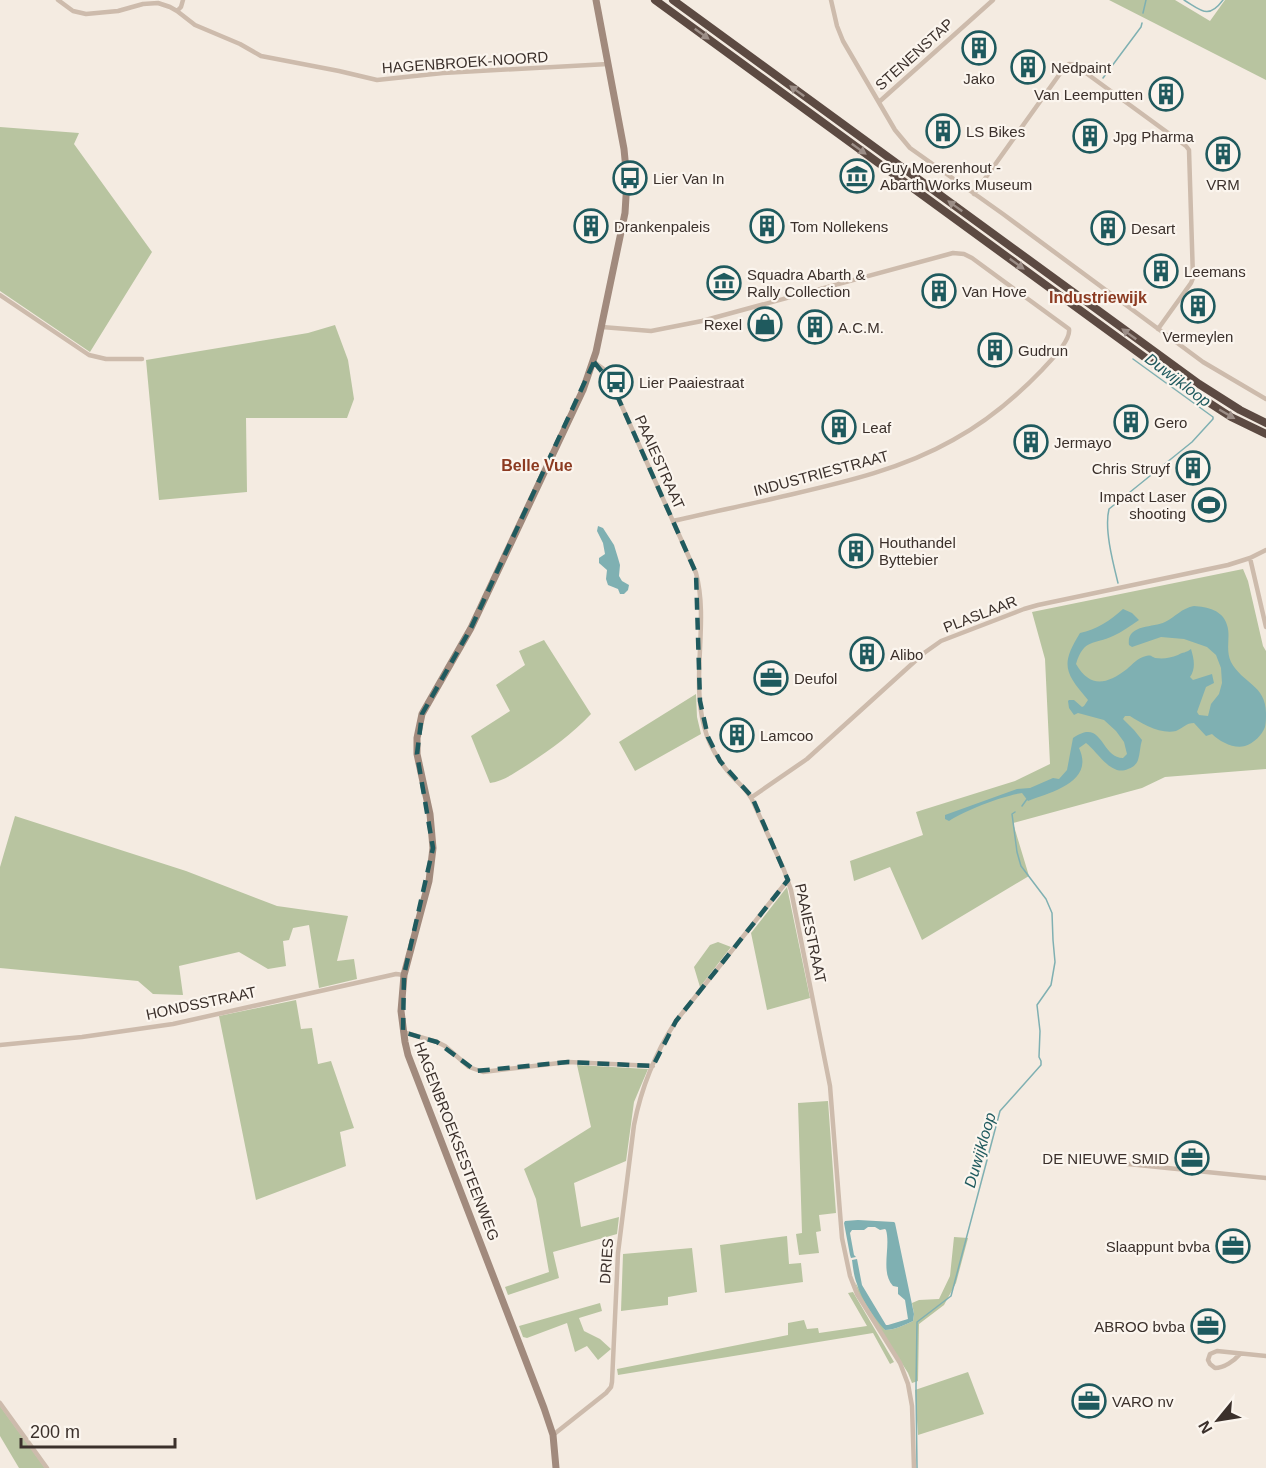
<svg xmlns="http://www.w3.org/2000/svg" width="1266" height="1468" font-family="Helvetica,sans-serif">
	<rect width="100%" height="100%" fill="#f4ebe1"/>
	<path fill="#b8c4a0" d="M1109 0H1175L1210 21 1225 0H1266V80Z
		M0 127 79 133 74 144 152 252 90 352 0 291Z
		M335 325 348 360 354 399 347 418H246L247 492 159 500 146 360 308 333Z
		M1243 569 1248 581 1263 646 1266 651V769L1165 777 1142 788 1013 823 1029 876 922 940 890 867 854 881 850 861 923 835 916 812 1015 781 1050 764 1045 659 1032 612Z
		M544 640 591 714C571 735 549 751 524 767 513 774 503 781 490 783L471 736 510 711 496 685 525 665 519 651Z
		M696 694 697 717 701 734 635 771 619 742Z
		M15 816 186 871 277 906 348 916 337 961 354 959 357 979 319 988 309 925 293 928 289 940 283 941 286 966 268 969 239 952 179 966 183 995 153 994 138 981 0 968V867Z
		M787 887 810 998 767 1010 751 933Z
		M718 942 731 947 700 987 694 967 710 945Z
		M296 1000 301 1029 312 1028 318 1064 331 1061 354 1128 340 1132 346 1166 256 1200 219 1016Z
		M577 1065 648 1069 634 1102 626 1161 574 1183 581 1227 619 1217 617 1234 553 1252 559 1278 508 1295 505 1287 549 1272 536 1199 524 1169 591 1127Z
		M828 1101 836 1213 819 1215 821 1231 816 1232 819 1253 799 1255 796 1234 802 1233 798 1103Z
		M787 1236 789 1264 801 1263 803 1282 725 1293 720 1245Z
		M954 1237 968 1238 956 1283 944 1305 919 1324 918 1381 912 1383 908 1373 859 1295 855 1282 869 1307 885 1330C894 1330 905 1325 913 1321L914 1314 912 1303 919 1300 939 1299 950 1276Z
		M692 1248 697 1292 668 1297V1305L621 1311 623 1254Z
		M853 1292 894 1362 890 1364 873 1333 618 1375 617 1369 788 1335V1323L804 1320 807 1329 818 1328 819 1333 867 1326 848 1293Z
		M600 1303 602 1311 579 1318 584 1331 600 1339 611 1349 598 1360 587 1346 575 1352 567 1323 527 1338 523 1337 519 1326Z
		M968 1372 984 1414 918 1435 915 1390Z
		M0 1406 45 1468H19L0 1436Z"/>
	<path fill="#7fb0b2" d="M598 526 603 528 614 545 618 558 620 565 619 576 622 581 629 585 628 590 624 594H620L618 589 608 585 606 579 607 570 599 563V558L605 554 603 543 597 531Z
		M1194 606C1207 607 1223 610 1227 625 1231 636 1225 649 1231 662 1242 683 1266 685 1266 713 1266 718 1266 722 1265 727 1262 735 1254 743 1245 746 1234 749 1220 742 1212 734L1206 736 1194 723C1186 723 1183 728 1176 731 1161 735 1141 723 1130 716H1125L1123 719 1134 730 1142 740C1140 746 1140 754 1138 760 1137 764 1132 768 1128 769 1111 777 1098 752 1086 743L1079 748C1095 782 1051 792 1028 801L1022 793C1002 796 966 810 949 821L945 819V815L1017 789 1030 788 1053 778 1059 779 1067 770 1073 738C1103 717 1100 757 1123 758L1127 754 1124 742 1116 731 1104 720 1078 713 1074 715 1069 708 1068 701 1069 700H1074L1082 707 1084 706 1088 700C1065 673 1060 665 1080 633 1096 630 1111 620 1123 609L1132 613 1139 620C1130 626 1122 632 1113 636 1094 645 1084 638 1076 664 1090 688 1106 685 1127 669 1133 664 1137 658 1146 656 1152 655 1150 656 1155 658 1164 659 1170 658 1178 655 1183 652 1186 653 1191 649 1194 659 1196 668 1190 677L1193 680 1212 674 1214 683 1206 687 1197 712 1199 715 1208 716 1211 704 1219 694 1222 683 1221 668 1216 655 1207 647 1184 639 1161 637 1132 647 1129 645C1126 624 1153 628 1165 622 1175 617 1182 608 1194 606Z
		M858 1220 894 1222 895 1223 914 1314 913 1321C905 1325 894 1330 885 1330 875 1319 861 1299 857 1284 854 1277 853 1268 852 1260L857 1259 862 1285 886 1325H888L908 1319 905 1300 898 1294V1287L893 1286C880 1272 891 1247 886 1230L885 1229 880 1230 875 1227H868L864 1230H852L850 1233 854 1255 856 1257 851 1258 850 1255 844 1223 845 1221Z"/>
	<g fill="none" stroke-linecap="round" stroke-linejoin="round">
		<path stroke="#7fb0b2" stroke-width="1.5" d="M1184 0C1201 10 1208 20 1223 0
			M1143 13 1146 0
			M1103 78 1141 27 1142 23
			M1118 583C1113 563 1104 529 1109 509L1192 442 1213 419V417L1133 359
			M1022 806 1027 799
			M917 1468 916 1387 917 1322 951 1296 1000 1111 1041 1065V1061L1039 1057 1040 1031 1037 1005 1051 985 1055 962 1053 940 1052 913 1046 899 1021 866 1017 852 1012 814 1015 812"/>
		<path stroke="#cdbbac" stroke-width="4.5" d="M58 0 73 11 86 14 118 11 143 4 158 3 170 7 177 11 195 25 240 44 261 56 339 71 377 80 443 73 608 64
			M831 0 837 26 843 41 895 130 910 148 1003 214 1203 362 1266 399
			M177 11 181 7 183 0
			M879 102 993 0
			M974 194 1064 68 1069 64 1075 65 1186 146 1189 150 1193 278 1191 283 1158 329
			M0 295 89 355 106 359H142
			M602 327 651 331 702 321 953 253 964 254 972 258 1069 329C1071 341 1050 361 1042 370 1016 397 986 422 953 440 902 469 845 482 789 495 751 504 712 512 673 521
			M594 362 605 370 612 384 696 573C709 621 691 677 704 726 708 743 718 760 730 774 740 785 750 792 755 806L784 870 791 890 830 1086 842 1238 850 1276 857 1294 900 1363 908 1384 912 1406 914 1468
			M1250 558 1266 627
			M752 797 807 759 924 653 941 641 1024 609 1038 605 1228 565 1250 558 1266 550
			M403 1032 437 1042 445 1046 469 1067 483 1072 568 1062 653 1066
			M0 1045 82 1037 173 1024 396 974 404 975
			M1118 1163 1266 1178
			M1240 1354C1234 1361 1224 1368 1215 1368L1210 1364 1208 1360 1210 1354 1217 1351 1266 1356
			M0 1403 47 1468
			M553 1435 606 1393 611 1387 612 1382 618 1253 634 1125C641 1089 656 1052 676 1021L788 880"/>
		<path stroke="#a18a7d" stroke-width="7" d="M556 1468 553 1435 544 1408 408 1055 405 1042 401 1011 404 975 429 881 433 848 430 814 417 754V738L422 714 471 628 583 390 596 352 625 213 627 180 624 149 596 0"/>
		<path stroke="#5c4a42" stroke-width="8" d="M655 0 1191 391 1231 417 1266 434
			M673 0 1199 384 1240 410 1266 423"/>
	</g>
	<defs><path id="oneway-solid" d="M-6-.8H1V-3.2L6.5 0L1 3.2V.8H-6Z" transform="scale(1.5)"/></defs>
	<g fill="#9c8e87">
		<use href="#oneway-solid" transform="translate(702 34) rotate(36)"/>
		<use href="#oneway-solid" transform="translate(797 91) rotate(-144)"/>
		<use href="#oneway-solid" transform="translate(859 149) rotate(36)"/>
		<use href="#oneway-solid" transform="translate(955 206) rotate(-144)"/>
		<use href="#oneway-solid" transform="translate(1017 264) rotate(36)"/>
		<use href="#oneway-solid" transform="translate(1129 334) rotate(-144)"/>
		<use href="#oneway-solid" transform="translate(1227 414) rotate(30)"/>
	</g>
	<path fill="none" stroke="#1f5a5e" stroke-width="4.5" stroke-dasharray="12 8" stroke-linejoin="round" d="M594 362 612 384 696 573 700 701 708 737 720 761 752 797 788 880 676 1021 653 1066 568 1062 476 1071 437 1042 403 1032 404 975 433 848 417 754 422 714 471 628Z"/>
	<defs>
		<symbol id="building-ring" viewBox="-11 -11 22 22"><circle r="9.5" fill="#fbf5ee" stroke="#1f5a5e" stroke-width="1.5"/><path d="M-4-6H4V6H1V3H-1V6H-4ZM-2.5-4.3h1.7v1.8h-1.7ZM.8-4.3h1.7v1.8H.8ZM-2.5-1h1.7V.8h-1.7ZM.8-1h1.7V.8H.8Z" fill="#1f5a5e"/></symbol>
		<symbol id="museum-ring" viewBox="-11 -11 22 22"><circle r="9.5" fill="#fbf5ee" stroke="#1f5a5e" stroke-width="1.5"/><path d="M0-6L6-3V-2H-6V-3ZM-5-1h2V3h-2ZM-1-1h2V3h-2ZM3-1h2V3H3ZM-6 4H6V6H-6Z" fill="#1f5a5e"/></symbol>
		<symbol id="bus-ring" viewBox="-11 -11 22 22"><circle r="9.5" fill="#fbf5ee" stroke="#1f5a5e" stroke-width="1.5"/><path d="M-5-6H5V4H4V6H2V4H-2V6H-4V4H-5ZM-3.5-4V0h7V-4ZM-3.5 1.2v1.5H-2V1.2ZM2 1.2v1.5H3.5V1.2Z" fill="#1f5a5e"/></symbol>
		<symbol id="shop-ring" viewBox="-11 -11 22 22"><circle r="9.5" fill="#fbf5ee" stroke="#1f5a5e" stroke-width="1.5"/><path d="M-5-2.5h2.3a2.7 3.5 0 0 1 5.4 0H5L5.5 6h-11ZM-1.5-2.5h3a1.5 2.3 0 0 0-3 0Z" fill="#1f5a5e"/></symbol>
		<symbol id="stadium-ring" viewBox="-11 -11 22 22"><circle r="9.5" fill="#fbf5ee" stroke="#1f5a5e" stroke-width="1.5"/><path d="M0-5a6.5 5 0 1 0 0 10a6.5 5 0 1 0 0-10ZM-3.5-1.8h7v3.6h-7Z" fill="#1f5a5e"/></symbol>
		<symbol id="office-ring" viewBox="-11 -11 22 22"><circle r="9.5" fill="#fbf5ee" stroke="#1f5a5e" stroke-width="1.5"/><path d="M-6-3h4V-5.5h4V-3h4V5H-6ZM-1-4.5V-3h2v-1.5ZM-6 0V1H6V0Z" fill="#1f5a5e"/></symbol>
	</defs>
	<g fill-rule="evenodd">
		<use href="#building-ring" x="960" y="29" width="38" height="38"/>
		<use href="#building-ring" x="1009" y="48" width="38" height="38"/>
		<use href="#building-ring" x="1147" y="75" width="38" height="38"/>
		<use href="#building-ring" x="924" y="112" width="38" height="38"/>
		<use href="#building-ring" x="1071" y="117" width="38" height="38"/>
		<use href="#building-ring" x="1204" y="135" width="38" height="38"/>
		<use href="#museum-ring" x="838" y="157" width="38" height="38"/>
		<use href="#bus-ring" x="611" y="159" width="38" height="38"/>
		<use href="#building-ring" x="572" y="207" width="38" height="38"/>
		<use href="#building-ring" x="748" y="207" width="38" height="38"/>
		<use href="#building-ring" x="1089" y="209" width="38" height="38"/>
		<use href="#building-ring" x="1142" y="252" width="38" height="38"/>
		<use href="#museum-ring" x="705" y="264" width="38" height="38"/>
		<use href="#building-ring" x="920" y="272" width="38" height="38"/>
		<use href="#building-ring" x="1179" y="287" width="38" height="38"/>
		<use href="#shop-ring" x="746" y="305" width="38" height="38"/>
		<use href="#building-ring" x="796" y="308" width="38" height="38"/>
		<use href="#building-ring" x="976" y="331" width="38" height="38"/>
		<use href="#bus-ring" x="597" y="363" width="38" height="38"/>
		<use href="#building-ring" x="1112" y="403" width="38" height="38"/>
		<use href="#building-ring" x="820" y="408" width="38" height="38"/>
		<use href="#building-ring" x="1012" y="423" width="38" height="38"/>
		<use href="#building-ring" x="1174" y="449" width="38" height="38"/>
		<use href="#stadium-ring" x="1190" y="486" width="38" height="38"/>
		<use href="#building-ring" x="837" y="532" width="38" height="38"/>
		<use href="#building-ring" x="848" y="635" width="38" height="38"/>
		<use href="#office-ring" x="752" y="659" width="38" height="38"/>
		<use href="#building-ring" x="718" y="716" width="38" height="38"/>
		<use href="#office-ring" x="1173" y="1139" width="38" height="38"/>
		<use href="#office-ring" x="1214" y="1227" width="38" height="38"/>
		<use href="#office-ring" x="1189" y="1307" width="38" height="38"/>
		<use href="#office-ring" x="1070" y="1382" width="38" height="38"/>
	</g>
	<g text-anchor="middle" dominant-baseline="central" stroke-width="4.5" stroke-linejoin="round" paint-order="stroke">
		<g font-size="15" fill="#3b302b" stroke="#fbf5ee">
			<text transform="translate(914 54) rotate(-42)">STENENSTAP</text>
			<text transform="translate(465 62) rotate(-4)">HAGENBROEK-NOORD</text>
			<text transform="translate(660 462) rotate(66)">PAAIESTRAAT</text>
			<text transform="translate(821 473) rotate(-15)">INDUSTRIESTRAAT</text>
			<text transform="translate(980 614) rotate(-21)">PLASLAAR</text>
			<text transform="translate(811 933) rotate(78)">PAAIESTRAAT</text>
			<text transform="translate(201 1003) rotate(-12)">HONDSSTRAAT</text>
			<text transform="translate(457 1141) rotate(69)">HAGENBROEKSESTEENWEG</text>
			<text transform="translate(606 1261) rotate(-86)">DRIES</text>
		</g>
		<g font-size="15" fill="#3b302b" stroke="#fbf5ee" text-anchor="start">
			<text x="1051" y="67">Nedpaint</text>
			<text x="979" y="78" text-anchor="middle">Jako</text>
			<text x="1143" y="94" text-anchor="end">Van Leemputten</text>
			<text x="966" y="131">LS Bikes</text>
			<text x="1113" y="136">Jpg Pharma</text>
			<text x="880" y="167">Guy Moerenhout -<tspan x="880" dy="17">Abarth Works Museum</tspan></text>
			<text x="653" y="178">Lier Van In</text>
			<text x="1223" y="184" text-anchor="middle">VRM</text>
			<text x="614" y="226">Drankenpaleis</text>
			<text x="790" y="226">Tom Nollekens</text>
			<text x="1131" y="228">Desart</text>
			<text x="1184" y="271">Leemans</text>
			<text x="747" y="274">Squadra Abarth &amp;<tspan x="747" dy="17">Rally Collection</tspan></text>
			<text x="962" y="291">Van Hove</text>
			<text x="742" y="324" text-anchor="end">Rexel</text>
			<text x="838" y="327">A.C.M.</text>
			<text x="1198" y="336" text-anchor="middle">Vermeylen</text>
			<text x="1018" y="350">Gudrun</text>
			<text x="639" y="382">Lier Paaiestraat</text>
			<text x="1154" y="422">Gero</text>
			<text x="862" y="427">Leaf</text>
			<text x="1054" y="442">Jermayo</text>
			<text x="1170" y="468" text-anchor="end">Chris Struyf</text>
			<text x="1186" y="496" text-anchor="end">Impact Laser<tspan x="1186" dy="17">shooting</tspan></text>
			<text x="879" y="542">Houthandel<tspan x="879" dy="17">Byttebier</tspan></text>
			<text x="890" y="654">Alibo</text>
			<text x="794" y="678">Deufol</text>
			<text x="760" y="735">Lamcoo</text>
			<text x="1169" y="1158" text-anchor="end">DE NIEUWE SMID</text>
			<text x="1210" y="1246" text-anchor="end">Slaappunt bvba</text>
			<text x="1185" y="1326" text-anchor="end">ABROO bvba</text>
			<text x="1112" y="1401">VARO nv</text>
		</g>
		<g font-size="16" font-weight="bold" fill="#8c3b22" stroke="#fbf5ee">
			<text x="1098" y="297">Industriewijk</text>
			<text x="537" y="465">Belle Vue</text>
		</g>
		<g font-size="16" font-style="italic" fill="#1f5a5e" stroke="#fbf5ee">
			<text transform="translate(1178 380) rotate(37)">Duwijkloop</text>
			<text transform="translate(980 1150) rotate(-74)">Duwijkloop</text>
		</g>
	</g>
	<g transform="translate(1218 1420) rotate(240)" stroke="#fbf5ee" stroke-width="4.5" paint-order="stroke">
	<path d="M0-4.5L10 22L0 15L-10 22Z" fill="#3b302b"/>
	<text y="-9" font-size="16" font-weight="bold" text-anchor="middle" fill="#3b302b">N</text>
	</g>
	<path d="M21 1438v9h154v-9" fill="none" stroke="#3b302b" stroke-width="3"/>
	<text x="30" y="1438" font-size="18" fill="#3b302b" stroke="#fbf5ee" stroke-width="4.5" paint-order="stroke">200 m</text>
</svg>
